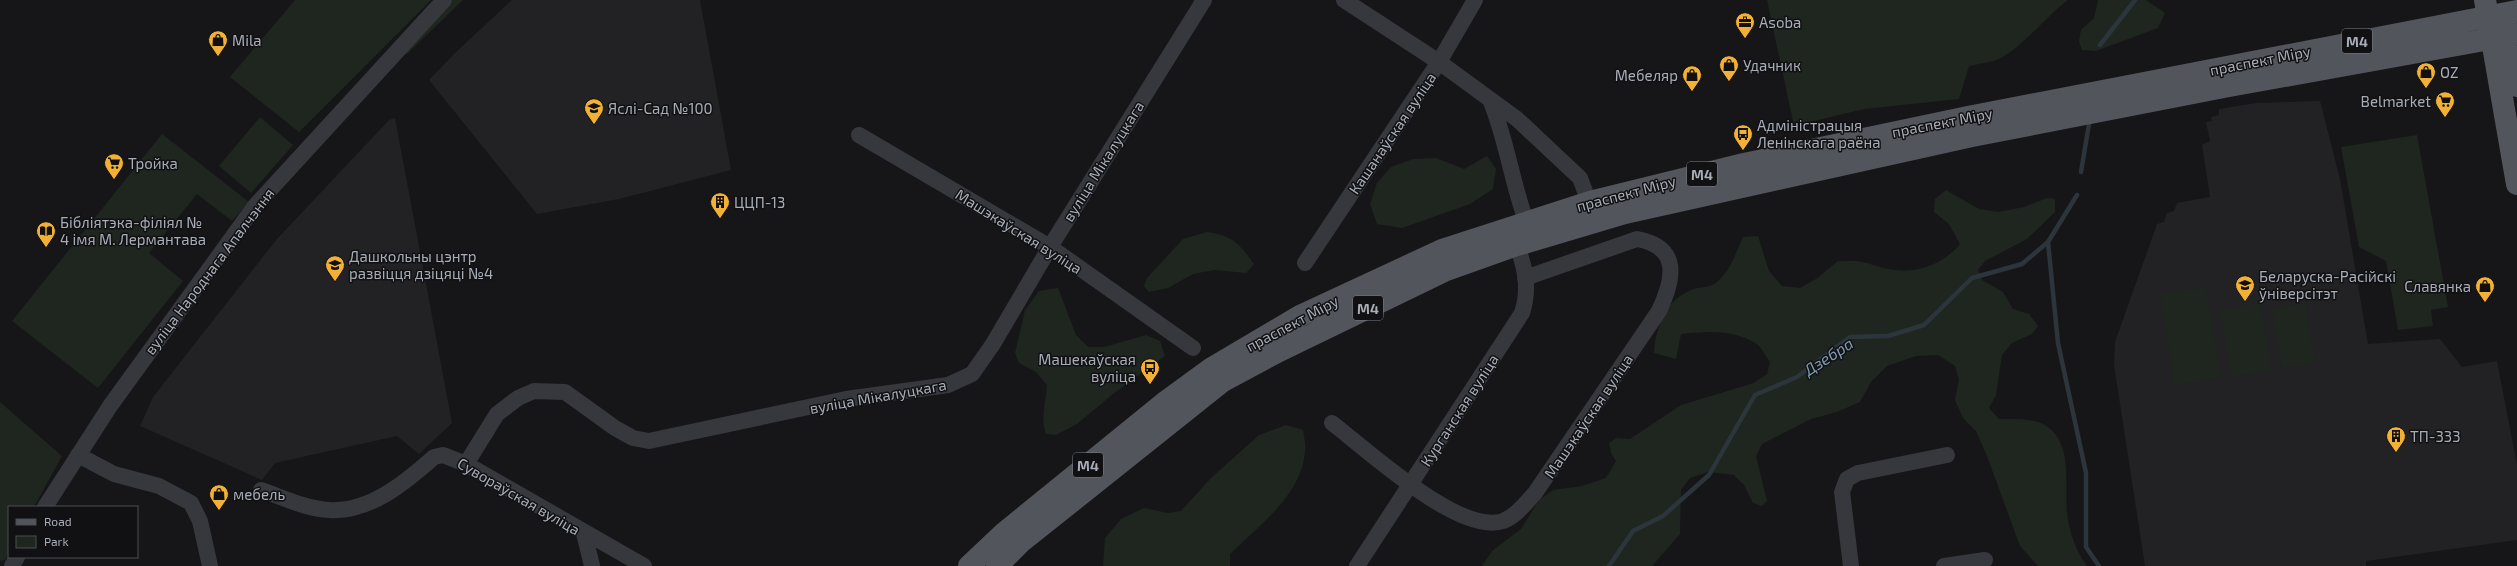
<svg xmlns="http://www.w3.org/2000/svg" width="2517" height="566" font-family="'Exo 2',sans-serif">
	<rect width="100%" height="100%" fill="#161618"/>
	<path fill="#222225" d="M512 0H700L731 170 619 199 537 214 429 80 455 53Z
		M2320 101 2340 179 2368 344 2440 339 2462 367 2497 361 2517 465V540L2366 561V566H2145L2114 365 2115 342 2157 224 2164 222 2167 213 2174 211 2177 203 2210 197 2202 145 2210 141 2206 122 2212 121 2211 117 2219 115V109L2256 103Z
		M395 118 452 423 419 454 397 436 275 463 262 480 140 426 153 397 277 239 389 120Z"/>
	<path fill="#1e261f" d="M295 0H431L299 132 230 77Z
		M448 0H463L407 54 399 45Z
		M1767 0H2068C2046 16 2018 53 1994 61 1986 63 1977 64 1969 66L1959 99 1864 109 1794 126Z
		M2098 0H2146L2165 13 2158 28 2096 51 2082 50 2079 41 2081 30 2094 18Z
		M260 117 293 145 251 193 219 166Z
		M162 134 249 202 232 221 197 194 149 253 183 281 98 388 12 321Z
		M2417 135 2448 307 2431 310 2433 326 2398 330 2386 261 2359 247 2341 147Z
		M1487 156 1496 169 1493 189 1470 204 1402 228 1377 224 1370 204 1377 183 1391 167 1413 159 1436 158 1464 169Z
		M1946 190 1979 209 1998 212 2024 207 2047 198 2055 199V212L2027 239 1985 261 1978 270 1982 280 2003 292 2013 309 2029 314 2038 326 2032 334 2012 343 2002 355 1996 395 1989 408 1999 419C2013 419 2033 418 2045 425 2074 443 2064 484 2067 512 2069 532 2076 551 2087 566H2038L2020 546 1987 456 1976 431 1963 418 1955 400 1959 380 1955 366 1938 355 1916 356 1887 366 1871 382 1860 402 1837 412 1811 419 1762 444 1756 456 1767 501 1762 506 1753 503 1744 485 1734 475 1708 472 1690 478 1681 490 1680 534 1652 566H1482L1492 551 1521 529 1539 500 1553 490 1582 486 1606 478 1616 461 1611 453 1609 443 1616 438 1630 439 1681 405 1754 383 1767 374 1770 362C1766 357 1762 348 1757 344 1734 329 1706 331 1681 334L1676 359 1654 353C1656 326 1666 298 1694 289 1701 287 1712 287 1717 282 1731 270 1735 254 1743 237L1758 236 1769 271 1782 286 1800 288 1816 279 1838 261C1845 262 1854 260 1862 262 1869 263 1876 266 1883 268 1912 275 1941 267 1960 244L1949 224 1934 212 1935 199Z
		M1207 232C1232 235 1240 244 1254 264L1246 273 1214 270 1193 274 1168 288 1149 292 1144 286 1147 278 1183 239Z
		M2206 287 2221 377 2175 385 2160 294Z
		M1058 288 1076 335 1088 347H1104L1146 335 1160 341 1165 356 1113 394 1077 424 1056 435 1046 434C1040 420 1046 401 1047 385L1036 372 1019 363 1015 353 1025 310 1039 291Z
		M2260 303 2272 370 2232 377 2220 310Z
		M2305 303 2315 363 2282 368 2272 309Z
		M0 402 62 456 34 507H9V553L5 560 0 561Z
		M1286 425 1303 430C1304 437 1306 445 1305 452 1301 496 1259 525 1230 554V566H1103L1105 538 1121 519 1144 508 1168 513 1181 511 1211 478 1259 435Z"/>
	<g fill="none" stroke-linecap="round" stroke-linejoin="round">
		<path stroke="#2c353c" stroke-width="4.5" d="M2100 45 2135 0
			M2081 172 2089 124
			M2048 242 2058 343 2086 473V547L2099 566
			M1609 566 1633 531 1663 516 1709 475 1755 395 1797 377 1850 337 1888 336 1924 325 1972 278 2022 264 2048 242 2077 195"/>
		<path stroke="#37383d" stroke-width="16" d="M1344 0 1439 62 1517 119 1580 178 1593 213
			M1491 102C1508 144 1513 190 1530 232
			M859 135 1050 247 1193 348
			M1305 263 1439 62 1475 0
			M1332 423C1366 449 1460 536 1503 521 1516 516 1526 503 1535 493L1659 311C1674 279 1681 247 1637 239L1525 278
			M78 455 114 474 159 486 191 503 200 521 210 566
			M466 464 497 414 518 398 534 391 565 392 615 428 633 438 649 441 846 399 948 385 972 374 993 344 1050 247 1204 0
			M261 490C282 497 306 509 329 510 369 513 406 482 434 457L443 455 466 464 644 566
			M45 507 110 406 255 206 444 0
			M584 533 592 566
			M12 566 17 557
			M1357 566 1522 313C1530 289 1525 268 1517 245
			M1851 566 1842 492 1847 479 1858 473 1947 455
			M1944 566 1985 560"/>
		<path stroke="#53555c" stroke-width="22" d="M2485 0 2517 184
			M2506 22 2517 86
			M969 566 1004 533 1164 403 1212 368 1300 316 1442 250 1590 202 1744 164 1968 117 2517 11
			M997 566 1021 542 1223 381 1279 351 1444 271 1517 245 1625 213 1972 136 2229 86 2517 34"/>
	</g>
	<defs>
		<symbol id="office-pin" viewBox="-11 -11 22 30"><path d="M0 17L-7.5 6A9.5 9.5 0 1 1 7.5 6Z" fill="#f2b134" stroke="#111113"/><path d="M-6-3h4V-5.5h4V-3h4V5H-6ZM-1-4.5V-3h2v-1.5ZM-6 0V1H6V0Z" fill="#111"/></symbol>
		<symbol id="shop-pin" viewBox="-11 -11 22 30"><path d="M0 17L-7.5 6A9.5 9.5 0 1 1 7.5 6Z" fill="#f2b134" stroke="#111113"/><path d="M-5-2.5h2.3a2.7 3.5 0 0 1 5.4 0H5L5.5 6h-11ZM-1.5-2.5h3a1.5 2.3 0 0 0-3 0Z" fill="#111"/></symbol>
		<symbol id="supermarket-pin" viewBox="-11 -11 22 30"><path d="M0 17L-7.5 6A9.5 9.5 0 1 1 7.5 6Z" fill="#f2b134" stroke="#111113"/><path d="M-6-5.5h2.5l.6 2H6L4.5 2H-2.5L-4.4-4H-6ZM-1.5 3.2a1.3 1.3 0 1 0 .1 0ZM3 3.2a1.3 1.3 0 1 0 .1 0Z" fill="#111"/></symbol>
		<symbol id="school-pin" viewBox="-11 -11 22 30"><path d="M0 17L-7.5 6A9.5 9.5 0 1 1 7.5 6Z" fill="#f2b134" stroke="#111113"/><path d="M0-5L7-2L0 1L-7-2ZM-4 1L0 2.5L4 1V4Q0 6-4 4Z" fill="#111"/></symbol>
		<symbol id="bus-pin" viewBox="-11 -11 22 30"><path d="M0 17L-7.5 6A9.5 9.5 0 1 1 7.5 6Z" fill="#f2b134" stroke="#111113"/><path d="M-5-6H5V4H4V6H2V4H-2V6H-4V4H-5ZM-3.5-4V0h7V-4ZM-3.5 1.2v1.5H-2V1.2ZM2 1.2v1.5H3.5V1.2Z" fill="#111"/></symbol>
		<symbol id="building-pin" viewBox="-11 -11 22 30"><path d="M0 17L-7.5 6A9.5 9.5 0 1 1 7.5 6Z" fill="#f2b134" stroke="#111113"/><path d="M-4-6H4V6H1V3H-1V6H-4ZM-2.5-4.3h1.7v1.8h-1.7ZM.8-4.3h1.7v1.8H.8ZM-2.5-1h1.7V.8h-1.7ZM.8-1h1.7V.8H.8Z" fill="#111"/></symbol>
		<symbol id="library-pin" viewBox="-11 -11 22 30"><path d="M0 17L-7.5 6A9.5 9.5 0 1 1 7.5 6Z" fill="#f2b134" stroke="#111113"/><path d="M-6-4Q-3-5.5-.7-3.5V5Q-3 3-6 4ZM6-4Q3-5.5 .7-3.5V5Q3 3 6 4Z" fill="#111"/></symbol>
		<symbol id="university-pin" viewBox="-11 -11 22 30"><path d="M0 17L-7.5 6A9.5 9.5 0 1 1 7.5 6Z" fill="#f2b134" stroke="#111113"/><path d="M0-5L7-2L0 1L-7-2ZM-4 1L0 2.5L4 1V4Q0 6-4 4Z" fill="#111"/></symbol>
	</defs>
	<g fill-rule="evenodd">
		<use href="#office-pin" x="1734" y="11" width="22" height="30"/>
		<use href="#shop-pin" x="207" y="29" width="22" height="30"/>
		<use href="#shop-pin" x="1718" y="54" width="22" height="30"/>
		<use href="#shop-pin" x="2415" y="61" width="22" height="30"/>
		<use href="#shop-pin" x="1681" y="64" width="22" height="30"/>
		<use href="#supermarket-pin" x="2434" y="90" width="22" height="30"/>
		<use href="#school-pin" x="583" y="97" width="22" height="30"/>
		<use href="#bus-pin" x="1732" y="123" width="22" height="30"/>
		<use href="#supermarket-pin" x="103" y="152" width="22" height="30"/>
		<use href="#building-pin" x="709" y="191" width="22" height="30"/>
		<use href="#library-pin" x="35" y="220" width="22" height="30"/>
		<use href="#school-pin" x="324" y="254" width="22" height="30"/>
		<use href="#university-pin" x="2234" y="274" width="22" height="30"/>
		<use href="#shop-pin" x="2474" y="275" width="22" height="30"/>
		<use href="#bus-pin" x="1139" y="357" width="22" height="30"/>
		<use href="#building-pin" x="2385" y="425" width="22" height="30"/>
		<use href="#shop-pin" x="208" y="483" width="22" height="30"/>
	</g>
	<g text-anchor="middle" dominant-baseline="central" stroke-width="3" stroke-linejoin="round" paint-order="stroke">
		<g fill="#111113" stroke="#7b7e86" stroke-width="1">
			<rect x="2342" y="29" width="30" height="24" rx="3"/>
			<rect x="1687" y="162" width="30" height="24" rx="3"/>
			<rect x="1353" y="296" width="30" height="24" rx="3"/>
			<rect x="1073" y="453" width="30" height="24" rx="3"/>
		</g>
		<g font-size="14" font-weight="bold" fill="#a8adb8">
			<text x="2357" y="41">М4</text>
			<text x="1702" y="174">М4</text>
			<text x="1368" y="308">М4</text>
			<text x="1088" y="465">М4</text>
		</g>
		<g font-size="15" fill="#a8adb8" stroke="#111113" text-anchor="start">
			<text x="1759" y="22">Asoba</text>
			<text x="232" y="40">Mila</text>
			<text x="1743" y="65">Удачник</text>
			<text x="2440" y="72">OZ</text>
			<text x="1678" y="75" text-anchor="end">Мебеляр</text>
			<text x="2431" y="101" text-anchor="end">Belmarket</text>
			<text x="608" y="108">Яслі-Сад №100</text>
			<text x="1757" y="125">Адміністрацыя<tspan x="1757" dy="17">Ленінскага раёна</tspan></text>
			<text x="128" y="163">Тройка</text>
			<text x="734" y="202">ЦЦП-13</text>
			<text x="60" y="222">Бібліятэка-філіял №<tspan x="60" dy="17">4 імя М. Лермантава</tspan></text>
			<text x="349" y="256">Дашкольны цэнтр<tspan x="349" dy="17">развіцця дзіцяці №4</tspan></text>
			<text x="2259" y="276">Беларуска-Расійскі<tspan x="2259" dy="17">ўніверсітэт</tspan></text>
			<text x="2471" y="286" text-anchor="end">Славянка</text>
			<text x="1136" y="359" text-anchor="end">Машекаўская<tspan x="1136" dy="17">вуліца</tspan></text>
			<text x="2410" y="436">ТП-333</text>
			<text x="233" y="494">мебель</text>
		</g>
		<g font-size="15" fill="#a8adb8" stroke="#111113">
			<text transform="translate(2260 60) rotate(-11)">праспект Міру</text>
			<text transform="translate(1942 122) rotate(-11)">праспект Міру</text>
			<text transform="translate(1392 133) rotate(-56)">Кашанаўская вуліца</text>
			<text transform="translate(1103 161) rotate(-58)">вуліца Мікалуцкага</text>
			<text transform="translate(1626 193) rotate(-15)">праспект Міру</text>
			<text transform="translate(1019 231) rotate(32)">Машэкаўская вуліца</text>
			<text transform="translate(209 271) rotate(-53)">вуліца Народнага Апалчэння</text>
			<text transform="translate(1292 323) rotate(-28)">праспект Міру</text>
			<text transform="translate(878 396) rotate(-10)">вуліца Мікалуцкага</text>
			<text transform="translate(1459 410) rotate(-57)">Курганская вуліца</text>
			<text transform="translate(1588 416) rotate(-56)">Машэкаўская вуліца</text>
			<text transform="translate(519 496) rotate(30)">Сувораўская вуліца</text>
		</g>
		<g font-size="16" font-style="italic" fill="#7f9bb3" stroke="#111113">
			<text transform="translate(1828 356) rotate(-33)">Дзебра</text>
		</g>
	</g>
	<rect x="8" y="506" width="130" height="52" fill="#111113" stroke="#4d4f55"/>
	<rect x="16" y="519" width="20" height="6" fill="#53555c" stroke="#4d4f55"/>
	<text x="44" y="526" font-size="12" fill="#a8adb8">Road</text>
	<rect x="16" y="536" width="20" height="12" fill="#1e261f" stroke="#4d4f55"/>
	<text x="44" y="546" font-size="12" fill="#a8adb8">Park</text>
</svg>
